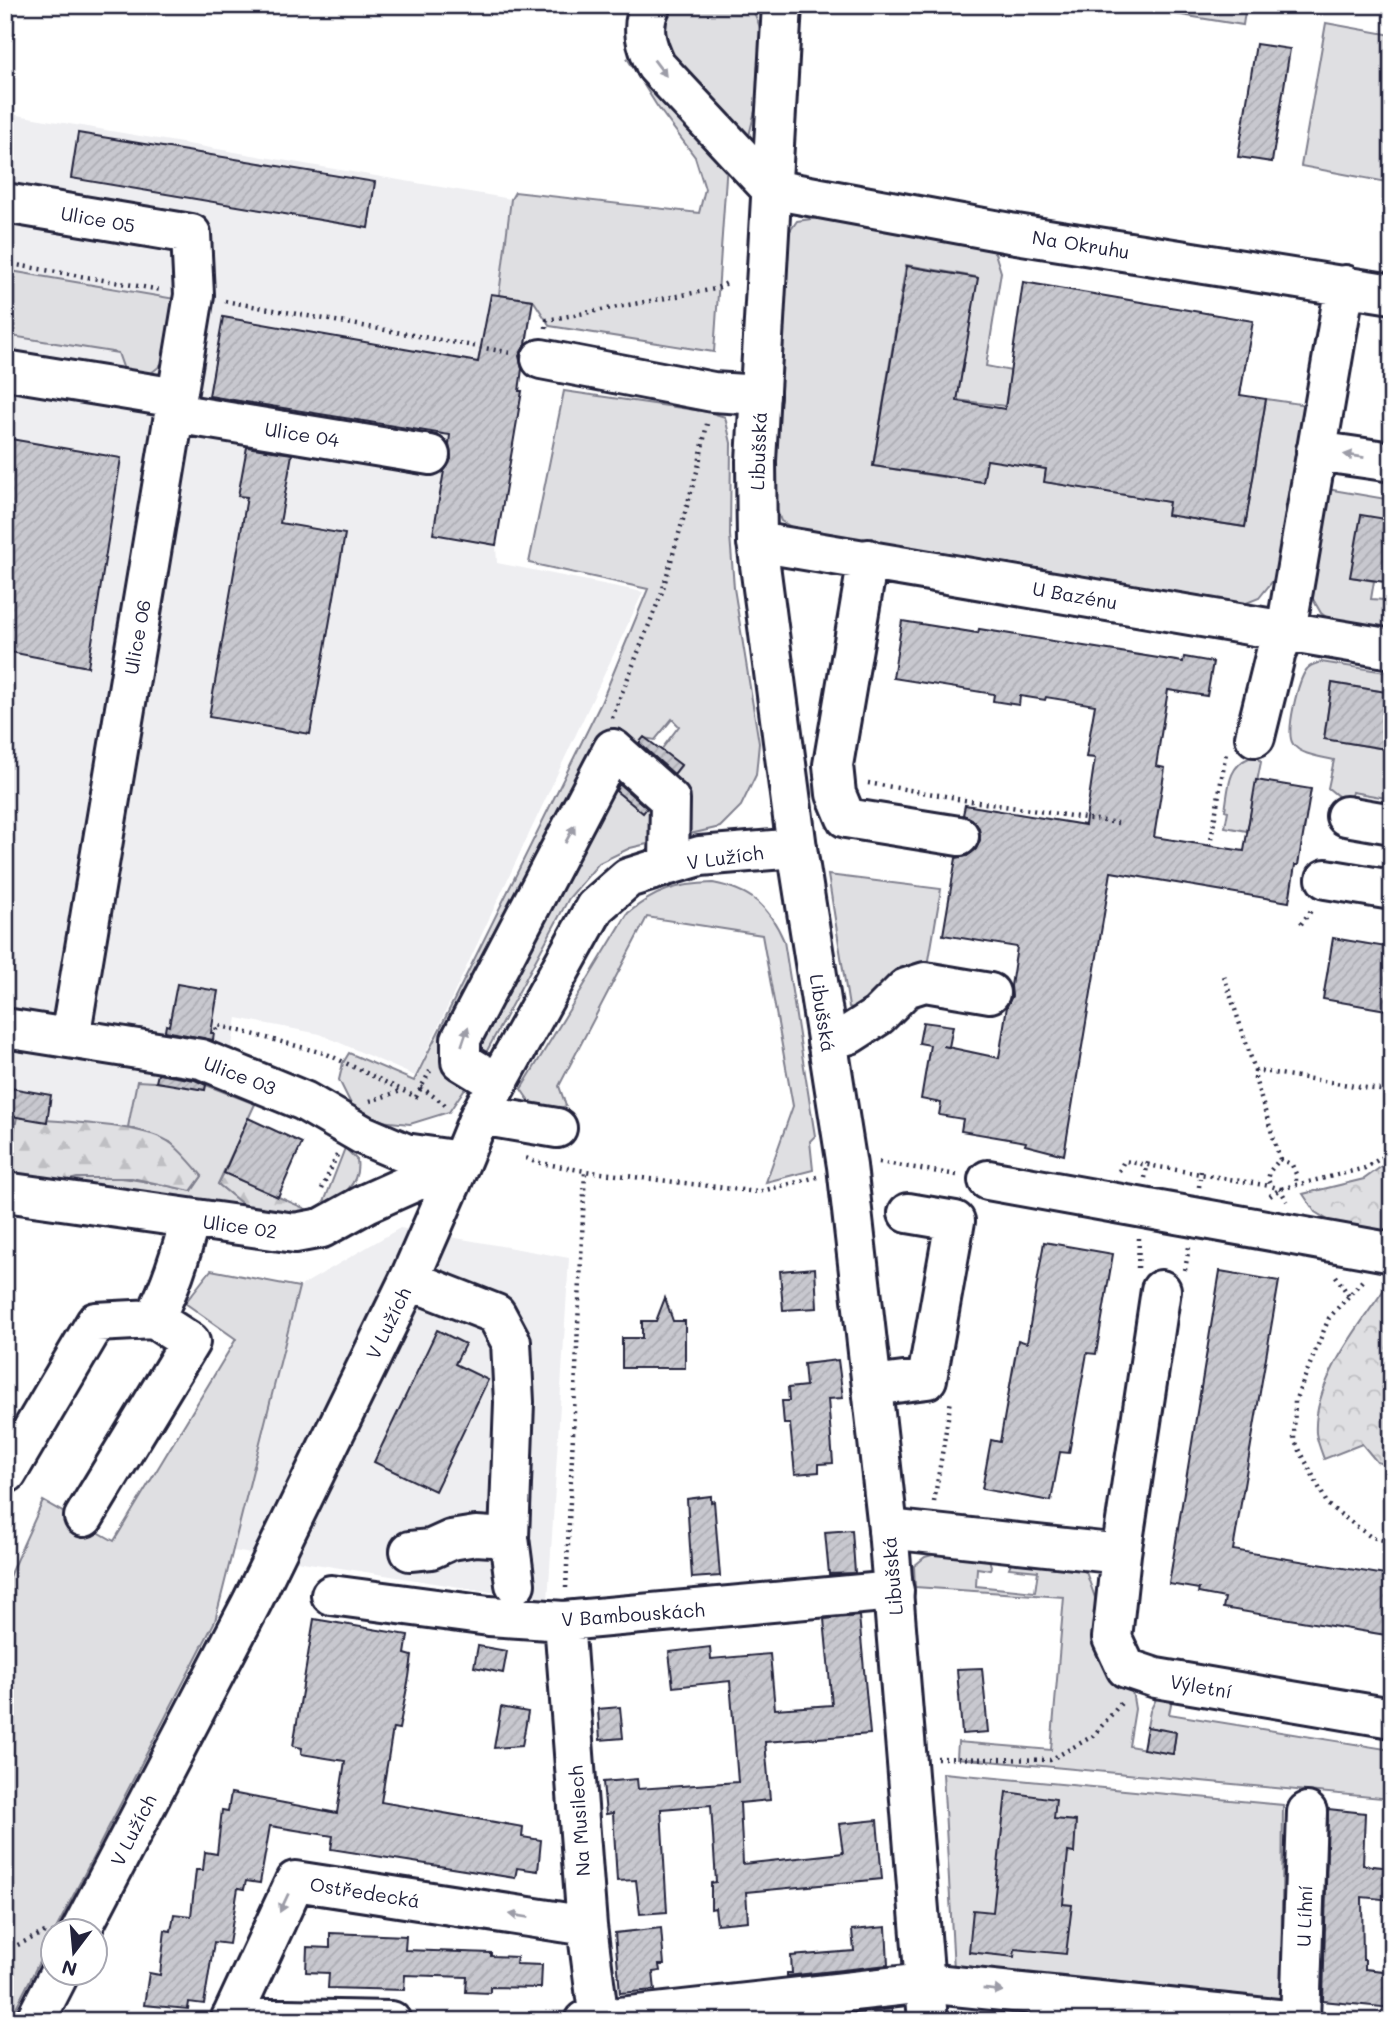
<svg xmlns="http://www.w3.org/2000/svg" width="1397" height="2026" font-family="Mali,sans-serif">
	<defs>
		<pattern id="forest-firs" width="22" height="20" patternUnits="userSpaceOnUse" patternTransform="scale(1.75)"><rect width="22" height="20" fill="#dfdfe2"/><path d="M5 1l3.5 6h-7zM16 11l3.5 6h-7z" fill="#bfbfc3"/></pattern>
		<pattern id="park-crowns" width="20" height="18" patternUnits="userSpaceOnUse" patternTransform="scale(1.75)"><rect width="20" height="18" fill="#dfdfe2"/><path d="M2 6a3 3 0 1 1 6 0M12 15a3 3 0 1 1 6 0" fill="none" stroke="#bfbfc3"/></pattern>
		<pattern id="building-hatch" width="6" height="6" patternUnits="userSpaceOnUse" patternTransform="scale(1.75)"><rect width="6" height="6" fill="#c8c8cf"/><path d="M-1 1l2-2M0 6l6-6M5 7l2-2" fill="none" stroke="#acacb3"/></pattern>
	</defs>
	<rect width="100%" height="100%" fill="#fff"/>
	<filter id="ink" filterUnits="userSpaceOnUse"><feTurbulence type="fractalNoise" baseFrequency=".0143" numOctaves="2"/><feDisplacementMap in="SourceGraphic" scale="14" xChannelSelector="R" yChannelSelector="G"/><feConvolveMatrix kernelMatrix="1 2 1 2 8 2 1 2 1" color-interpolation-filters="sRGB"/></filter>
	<g filter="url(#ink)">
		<path fill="#eeeef1" d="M5 113 511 199 499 295 533 300 519 390 522 391 496 545 497 563 643 592 415 1076 320 1034 237 1018 210 1165 5 1133Z
			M400 1228 569 1258 548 1601 233 1551 299 1287Z"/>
		<path fill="#dfdfe2" stroke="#80808e" stroke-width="2" fill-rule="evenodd" d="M672 5H749C776 42 758 96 749 136L669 54 662 24Z
			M1120 5H1246L1243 25Z
			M1326 23 1392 35V183L1301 166Z
			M627 58 727 162 714 352 550 326 533 300 499 295 511 199 515 192 699 213 705 189 695 157 657 106Z
			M826 217 979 244 994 250 1001 272 986 366 1011 371 1005 406 957 400 977 277 906 265 873 466 943 477 948 453 1046 469 1045 482 1169 502 1168 515 1245 527 1266 399 1307 405 1279 573 1259 598 1244 604 1228 605 804 534 781 521 772 497 785 238 797 221Z
			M5 270 181 300C171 339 175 373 128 381L118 353 5 335Z
			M564 391 709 412 725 417 731 443 730 535 734 588 759 743 756 775 741 806 720 827 630 848 599 863 569 898 474 1075 449 1112 410 1124 379 1121 353 1108 339 1080 343 1063 349 1053 414 1081 601 703 648 589 529 563ZM672 719 679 726 661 750 681 766 643 812 607 784 644 738 655 740Z
			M1327 489 1392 500V520L1351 577 1374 581 1371 599 1384 600 1387 583H1392V633L1335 624 1321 613 1310 594Z
			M1321 662 1392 673V693L1332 683 1324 739 1392 750V799L1352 792 1349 805 1328 788 1334 760C1322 757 1300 755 1293 744 1285 733 1298 680 1307 669 1310 665 1316 664 1321 662Z
			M1249 758H1259L1261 762 1247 831 1225 827 1228 811 1225 810C1229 789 1227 767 1249 758Z
			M828 875 941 889 927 972 859 1010 849 1007Z
			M713 883C751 890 769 906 784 941L815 1136 810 1141 813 1170 766 1182 793 1106 762 935 647 917 559 1086 566 1106C540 1115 536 1112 521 1089L628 913C656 890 677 884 713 883Z
			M137 1081 206 1085 255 1104 218 1184 256 1215 61 1182C104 1170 149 1182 192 1191L202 1176 170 1142 128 1127Z
			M345 1148 357 1160C361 1185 340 1198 321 1210Z
			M211 1270 299 1287 215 1621 55 1931 52 1932V1937L9 2021H5V1585L43 1501 114 1541 236 1339 185 1303Z
			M953 1549 987 1553 991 1566 990 1570 977 1568 976 1586 1035 1592 1038 1571 1009 1568 1012 1560 1066 1563 1086 1572 1098 1606 1110 1669 1132 1691 1135 1709 1129 1746 1173 1754 1176 1732 1147 1727 1150 1711 1156 1699 1173 1694 1169 1714 1392 1750V1799L957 1758 958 1742 1051 1750 1064 1597 915 1587 914 1566 925 1557Z
			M943 1773 1283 1805 1281 2003 954 1969Z"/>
		<path fill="url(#forest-firs)" stroke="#80808e" stroke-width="2" d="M17 1117C55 1123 144 1122 172 1144 183 1153 193 1165 202 1176L191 1191 132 1178H77L61 1182 5 1172V1130L14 1132Z
			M224 1173 306 1209 304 1218 256 1215 218 1184Z"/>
		<path fill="url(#park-crowns)" stroke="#80808e" stroke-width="2" d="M1392 1159V1233H1349L1315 1212 1303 1194 1364 1179Z
			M1392 1283V1466L1377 1462 1362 1444 1324 1459C1321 1451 1317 1441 1316 1433 1313 1382 1358 1328 1385 1288Z"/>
		<path fill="url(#building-hatch)" stroke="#22223b" stroke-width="2" d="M1256 44 1290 49 1272 162 1238 157Z
			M78 133 375 182 368 228 71 178Z
			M907 266 978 278 957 401 1005 409 1023 282 1253 321 1240 395 1266 399 1245 527 1167 515 1169 502 1044 482 1046 469 987 460 983 482 873 466Z
			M491 294 533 300 526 344 519 356 522 369 519 391H522L496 545 433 534 444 471 451 459 449 444 450 435 209 396 223 317 478 362Z
			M5 438 121 458 88 667 5 651Z
			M247 447 292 454 280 523 345 534 310 734 209 717 247 497 238 496Z
			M1361 515 1392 520V583L1350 577Z
			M902 621 978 633 979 629 1183 662 1184 657 1213 662 1207 696 1168 690 1156 766 1165 768 1154 837 1244 851 1256 780 1311 789 1298 865H1295L1289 902 1111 872 1064 1155 1025 1145 1026 1142 961 1131 963 1119 939 1115 941 1103 921 1099 930 1045 919 1043 923 1022 953 1026 949 1047 943 1046 999 1058 1007 1006 1012 996 1011 986 1017 947 943 935 956 858 967 856 976 849 980 840 979 828 972 819 963 815 965 805 1085 825 1095 758 1086 757 1095 705 1046 697 1045 700 1020 696 1019 705 993 701 994 694 893 678Z
			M1332 683 1392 693V750L1324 739Z
			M644 737 681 765 674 774 639 743Z
			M619 784 647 808 643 813 616 791Z
			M1333 938 1392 948V1011L1323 999Z
			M177 984 218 991 211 1033H214L213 1040 165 1031 166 1025 169 1026Z
			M158 1074 195 1080 206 1085 205 1090 156 1082Z
			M5 1087 51 1095 47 1122 5 1115Z
			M248 1118 302 1143 278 1197 224 1173Z
			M1044 1242 1113 1254 1096 1354 1087 1353 1069 1453 1060 1452 1051 1501 982 1489 991 1440 1000 1442 1018 1340 1027 1343Z
			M815 1268 817 1308 783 1310 780 1271Z
			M1220 1271 1279 1281 1233 1550 1392 1576V1636L1223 1608 1225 1598 1198 1593 1199 1589 1169 1584Z
			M665 1298 673 1321H685V1368H622V1338H642V1321H656Z
			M437 1330 465 1344 455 1364 488 1380 435 1491 374 1462Z
			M838 1360 843 1398 828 1399 833 1463 819 1464V1472L795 1474 790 1424H784L782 1401H789L788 1388 806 1386 804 1364Z
			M711 1496V1502L714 1501 720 1576 692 1578 687 1499Z
			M852 1530 855 1573 829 1574 825 1532Z
			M859 1616 870 1734 765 1742 770 1800 740 1803 743 1864 843 1853 839 1824 877 1820 882 1879 746 1892 748 1921 717 1924 715 1908 711 1909V1883L716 1882 711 1805 661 1809 667 1912 640 1914 636 1880 617 1881 613 1813 606 1814 603 1782 637 1779 638 1789 738 1782 730 1681 673 1687 669 1652 710 1647 711 1659 770 1654 775 1709 832 1705 824 1619Z
			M314 1619 408 1635 405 1654 412 1656 409 1677 399 1729 393 1728 381 1802 523 1827 522 1837 541 1840 538 1871 517 1868 515 1878 331 1849 333 1836 270 1826 260 1883 246 1881 244 1889 238 1888 229 1944 214 1942 204 2004 189 2002 188 2009 144 2005 149 1973 160 1975 165 1930 171 1931 174 1914 191 1916 196 1870H203L205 1852 217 1854 222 1810 228 1811 231 1793 337 1813 345 1761 301 1754 302 1748 293 1746Z
			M478 1646 507 1651 503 1673 474 1667Z
			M982 1668 988 1732 962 1734 957 1669Z
			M501 1707 528 1712 522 1746 494 1748Z
			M620 1707 623 1738 600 1740 598 1709Z
			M1147 1727 1176 1732 1173 1754 1143 1749Z
			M1006 1792 1056 1799 1054 1819 1076 1821 1074 1853 1068 1852 1063 1904 1072 1905 1066 1954 1015 1949 1014 1957 969 1952 973 1910 993 1912Z
			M1328 1809 1365 1813 1363 1865 1392 1868V1900L1362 1897 1363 1960H1365V1969L1392 1972V2008L1323 2001Z
			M886 1927 888 1965 787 1976V1973H792L791 1956 854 1951 852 1930Z
			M661 1928 664 1965H659L660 1971 653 1972 655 1990 620 1993 615 1933Z
			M330 1933 406 1936 405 1950 491 1953V1956L517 1957 516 1964 542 1965 541 1988 490 1987V1993L466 1992 467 1977 405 1975 404 1990 328 1988 329 1973 306 1972 307 1947 330 1948Z
			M892 2009V2021H789V2020Z"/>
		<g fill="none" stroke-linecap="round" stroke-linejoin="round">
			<defs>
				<path id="minor" d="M651 5C640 27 646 45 656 66L771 189 1010 233 1392 294
					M5 203 191 234 194 295 70 1038
					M541 359 713 392 760 395
					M5 370 177 398
					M174 413 430 455
					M1316 451 1392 462
					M757 542 1392 649
					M868 559 833 765 836 794 846 818 959 836
					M1255 737 1276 652 1286 631 1345 285
					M1346 816 1392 824
					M1326 879 1392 890
					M5 1028 201 1059 304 1101 363 1135 405 1153 461 1161
					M827 1041 850 1034 878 1016 906 988 925 982 990 993
					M497 1083 461 1061V1039L613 749 670 800 669 865
					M480 1115 557 1128
					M988 1180 1388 1252 1392 1249
					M5 1192 295 1233 322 1228 367 1203 461 1161
					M409 1280 496 1314 511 1342 514 1402 509 1538 515 1584
					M1161 1290 1121 1554 1112 1638 1126 1668 1156 1678 1392 1718
					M154 1319C171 1287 181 1255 190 1219
					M872 1386 927 1379 955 1221 908 1213
					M7 1473 96 1322 154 1319 190 1342 84 1517
					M888 1529 1121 1554
					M410 1551 431 1549 451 1540 476 1536 509 1538
					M331 1595 489 1616 564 1621 894 1591
					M564 1621 587 1926 599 2021
					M80 1932 252 1602 409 1280 461 1161 480 1115 595 907 628 878 669 865 700 856 797 848
					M231 2018 391 2021
					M35 2021 59 1974
					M230 2021 295 1881 587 1926
					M584 2021 925 1983 1297 2021
					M1300 2021 1307 1812"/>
				<path id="major" d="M782 5 756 461 757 542 797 848 847 1166 888 1529 928 2021"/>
			</defs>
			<use href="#minor" stroke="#22223b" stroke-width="44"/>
			<use href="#major" stroke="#22223b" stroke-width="44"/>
			<path stroke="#22223b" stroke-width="4.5" stroke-dasharray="2 5" stroke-linecap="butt" d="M5 263 161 290
				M225 301 512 353
				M546 328 547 320 715 289 727 283
				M612 718 662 592 698 468 707 424
				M868 783 957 798
				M957 799 1118 823
				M1210 846 1226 753
				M1301 924 1313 908
				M1224 976 1255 1070 1392 1092
				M216 1030 218 1025 327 1054 416 1097 430 1071
				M1255 1070V1079L1280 1159 1270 1171 1268 1180 1271 1186 1280 1189 1287 1201
				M421 1087 448 1107
				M370 1101 401 1091
				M526 1158 535 1162 585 1171 758 1192 817 1177
				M1280 1159 1292 1165 1296 1174V1186
				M879 1162 957 1175
				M1119 1171 1124 1161 1270 1186
				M1145 1178 1148 1161
				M1199 1187 1201 1170
				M322 1189 337 1155
				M1270 1196 1280 1189 1365 1168 1392 1151
				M1138 1268 1139 1238
				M1185 1270 1189 1247
				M1336 1276 1349 1296
				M1362 1281 1329 1318 1295 1401 1294 1439 1328 1505 1371 1537 1392 1542
				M934 1502 951 1400
				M566 1588 585 1171
				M937 1758 1050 1760 1093 1736 1123 1701
				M5 1951 49 1930"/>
			<use href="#minor" stroke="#fff" stroke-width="38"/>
			<use href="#major" stroke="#fff" stroke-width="38"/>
		</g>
		<defs><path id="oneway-solid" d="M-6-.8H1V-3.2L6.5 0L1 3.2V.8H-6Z" transform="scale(1.75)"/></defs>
		<g fill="#9c9ca7">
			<use href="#oneway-solid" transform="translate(660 68) rotate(53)"/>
			<use href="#oneway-solid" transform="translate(1354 456) rotate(-171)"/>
			<use href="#oneway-solid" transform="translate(570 834) rotate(-62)"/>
			<use href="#oneway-solid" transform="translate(465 1036) rotate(-71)"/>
			<use href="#oneway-solid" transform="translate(284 1903) rotate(115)"/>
			<use href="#oneway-solid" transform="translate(519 1916) rotate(-171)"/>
			<use href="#oneway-solid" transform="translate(993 1990) rotate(6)"/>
		</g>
	</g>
	<g text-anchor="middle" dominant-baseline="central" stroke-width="7" stroke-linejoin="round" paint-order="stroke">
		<g font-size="19" fill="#22223b" stroke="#fff">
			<text transform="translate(98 219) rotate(10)">Ulice 05</text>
			<text transform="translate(1081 244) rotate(9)">Na Okruhu</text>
			<text transform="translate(302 434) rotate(9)">Ulice 04</text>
			<text transform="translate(758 451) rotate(-88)">Libušská</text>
			<text transform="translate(1075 595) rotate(10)">U Bazénu</text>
			<text transform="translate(137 637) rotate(-80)">Ulice 06</text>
			<text transform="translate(725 857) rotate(-8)">V Lužích</text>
			<text transform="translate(823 1013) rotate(81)">Libušská</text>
			<text transform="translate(240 1075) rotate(21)">Ulice 03</text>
			<text transform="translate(240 1226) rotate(8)">Ulice 02</text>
			<text transform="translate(388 1323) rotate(-64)">V Lužích</text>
			<text transform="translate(892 1576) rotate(-95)">Libušská</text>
			<text transform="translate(633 1614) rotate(-4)">V Bambouskách</text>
			<text transform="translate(1201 1686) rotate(10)">Výletní</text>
			<text transform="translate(579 1821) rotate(-94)">Na Musilech</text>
			<text transform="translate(133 1830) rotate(-63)">V Lužích</text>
			<text transform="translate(365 1892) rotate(9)">Ostředecká</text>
			<text transform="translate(1304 1916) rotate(-88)">U Líhní</text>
		</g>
	</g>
	<rect width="1397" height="2026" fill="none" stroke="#fff" stroke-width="28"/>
	<rect x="14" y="14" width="1369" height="1998" fill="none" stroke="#22223b" stroke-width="2.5" filter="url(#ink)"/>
	<g transform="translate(74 1952) rotate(196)"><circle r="33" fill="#ffffff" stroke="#a7a7b1" stroke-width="2"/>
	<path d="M0-5L12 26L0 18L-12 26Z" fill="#22223b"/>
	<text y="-10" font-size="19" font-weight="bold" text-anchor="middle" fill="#22223b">N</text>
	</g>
</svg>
